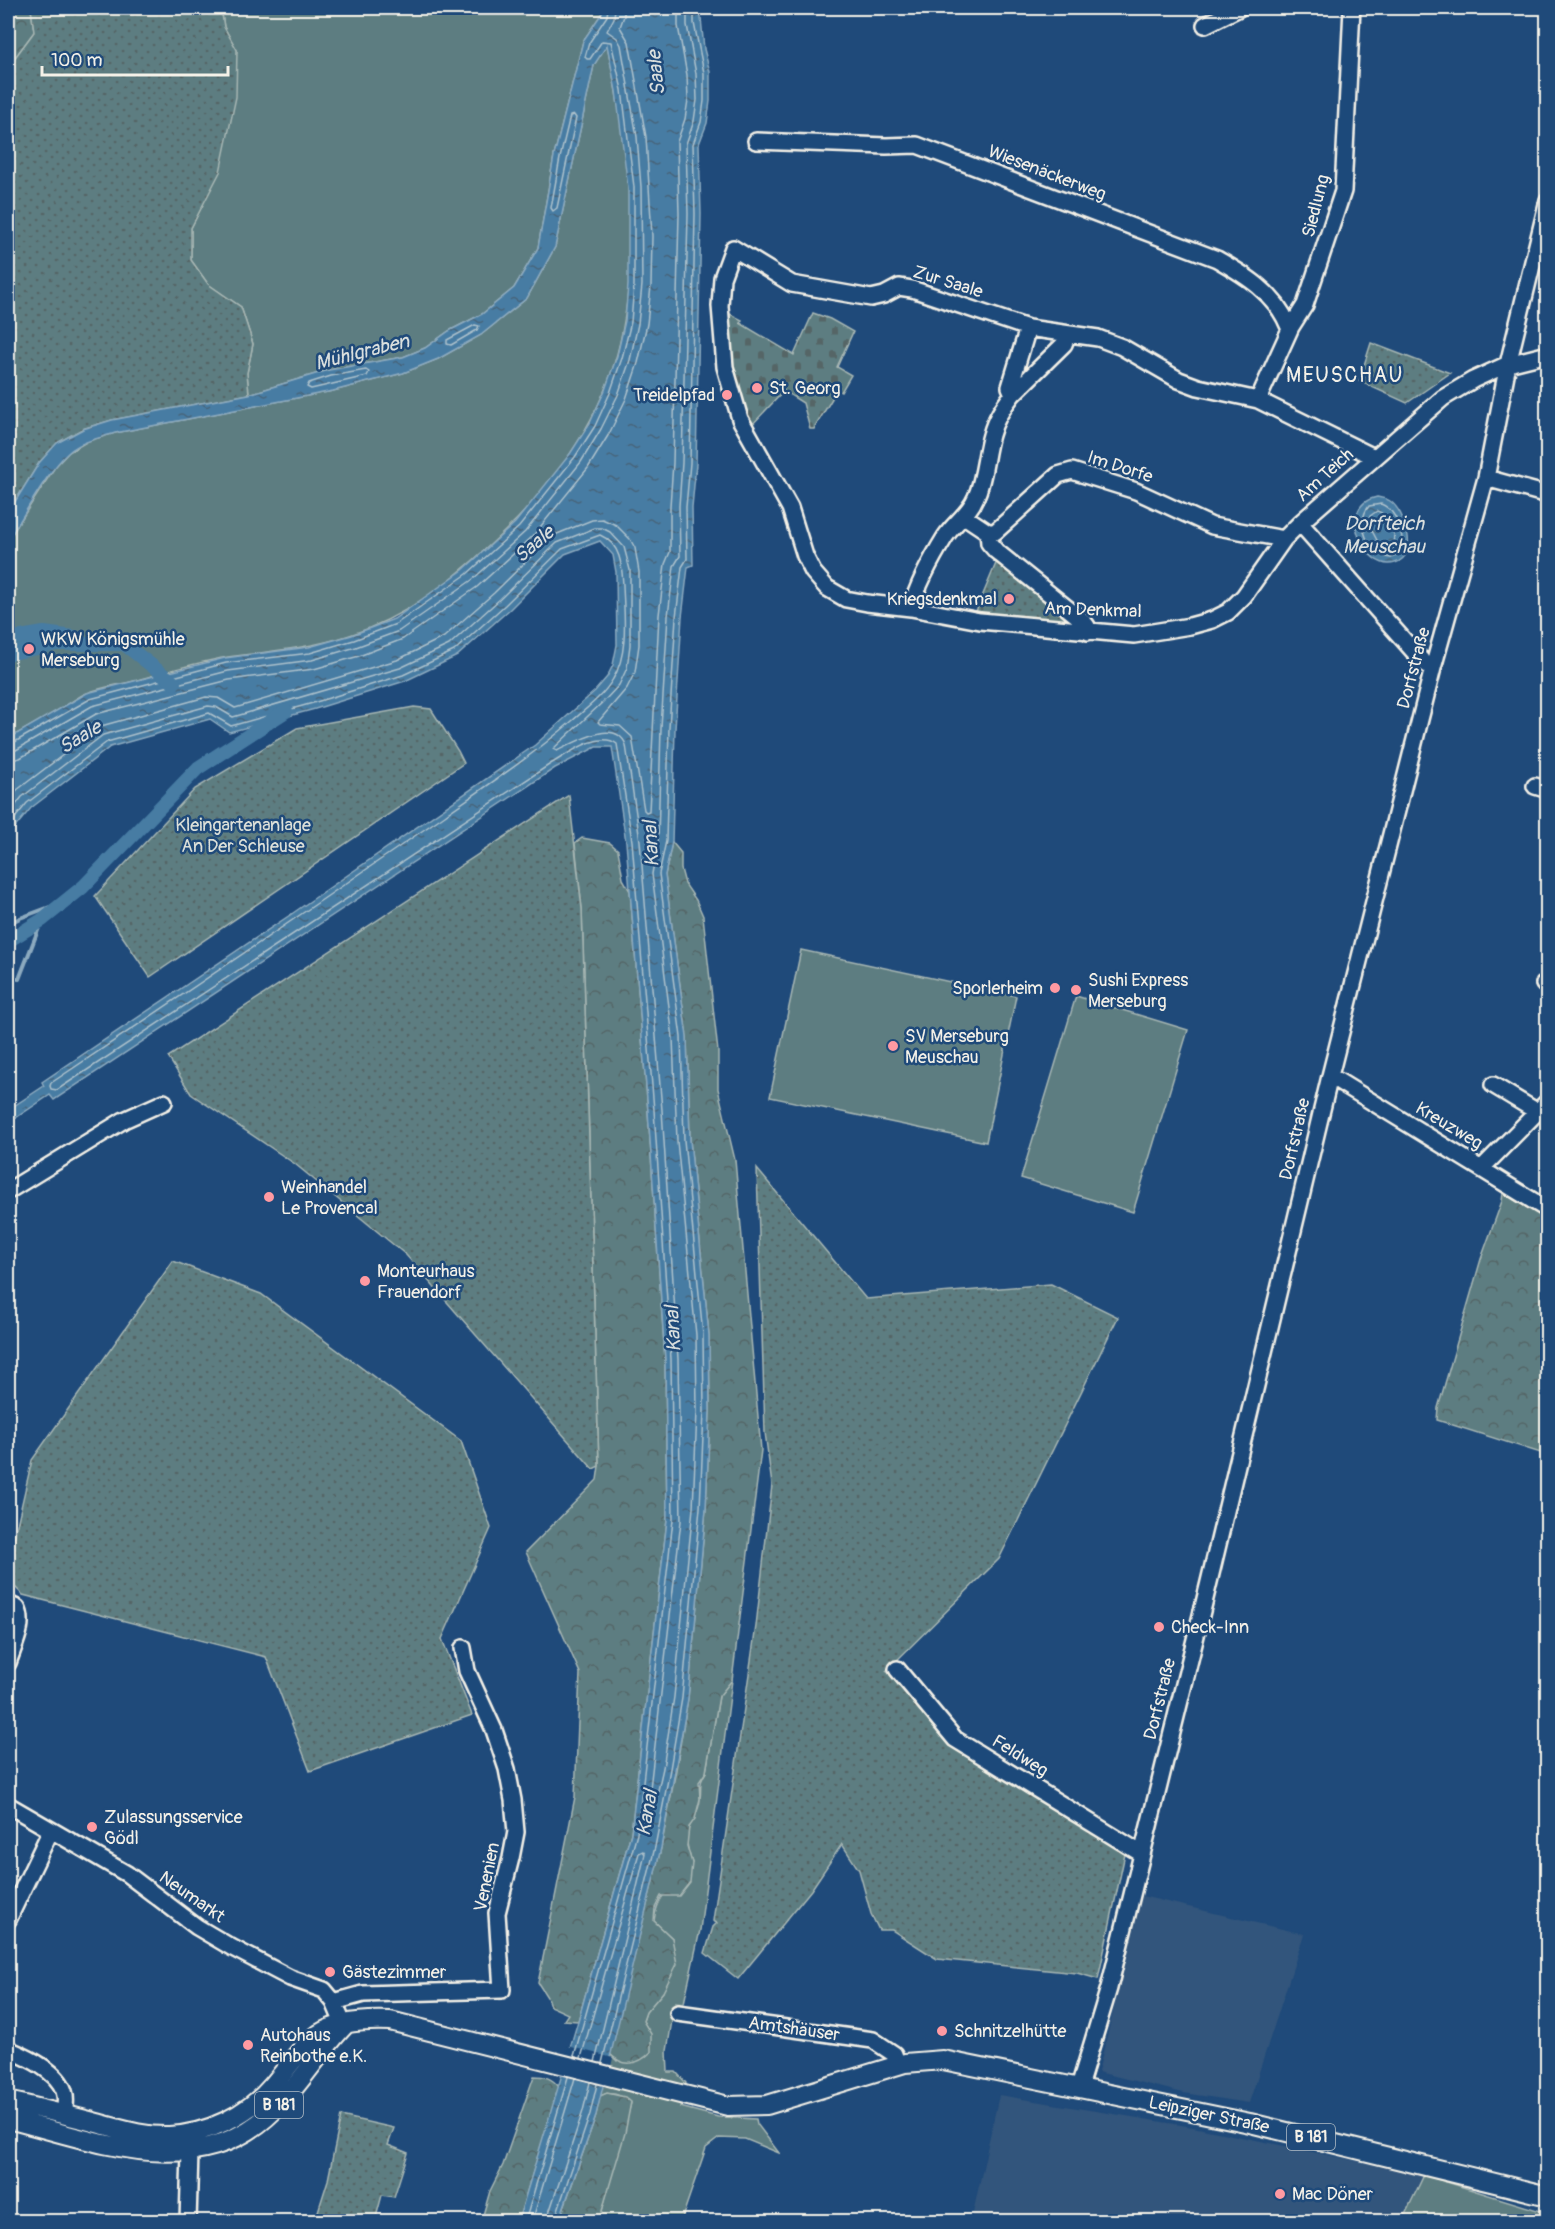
<svg xmlns="http://www.w3.org/2000/svg" width="1555" height="2229" font-family="Pangolin,sans-serif">
	<defs>
		<pattern id="forest-crowns" width="20" height="18" patternUnits="userSpaceOnUse" patternTransform="scale(1.5)"><rect width="20" height="18" fill="#5d7d81"/><path d="M2 6a3 3 0 1 1 6 0M12 15a3 3 0 1 1 6 0" fill="none" stroke="#546566"/></pattern>
		<pattern id="cemetery-stones" width="16" height="16" patternUnits="userSpaceOnUse" patternTransform="scale(1.5)"><rect width="16" height="16" fill="#5d7d81"/><path d="M2 7V4a2 2 0 0 1 4 0v3zM10 15v-3a2 2 0 0 1 4 0v3z" fill="#546566"/></pattern>
		<pattern id="park-dots" width="8" height="8" patternUnits="userSpaceOnUse" patternTransform="scale(1.5)"><rect width="8" height="8" fill="#5d7d81"/><path d="M2 2h.1M6 6h.1" fill="none" stroke="#546566" stroke-width="1.8" stroke-linecap="round"/></pattern>
		<pattern id="water-ripples" width="26" height="14" patternUnits="userSpaceOnUse" patternTransform="scale(1.5)"><rect width="26" height="14" fill="#467ba3"/><path d="M2 4q2-2 4 0t4 0M15 11q2-2 4 0t4 0" fill="none" stroke="#476479"/></pattern>
	</defs>
	<rect width="100%" height="100%" fill="#1f4a7a"/>
	<filter id="ink" filterUnits="userSpaceOnUse"><feTurbulence type="fractalNoise" baseFrequency=".0167" numOctaves="2"/><feDisplacementMap in="SourceGraphic" scale="12" xChannelSelector="R" yChannelSelector="G"/><feConvolveMatrix kernelMatrix="1 2 1 2 8 2 1 2 1" color-interpolation-filters="sRGB"/></filter>
	<g filter="url(#ink)">
		<path fill="#31547b" d="M1142 1896 1304 1934 1249 2103 1183 2093 1098 2072Z
			M999 2095 1193 2127 1424 2175 1402 2221 971 2222Z"/>
		<path fill="#5d7d81" stroke="#a8b7b4" stroke-width="1.5" d="M221 8H602V13L583 41 554 156 538 248 514 288 482 314 449 331 425 348 403 357 329 370 249 394 247 373 253 344 241 307 208 284 191 260V228L204 202 237 50 224 27Z
			M607 44C627 142 643 256 617 354 597 428 546 495 490 545 449 583 404 618 350 635 308 649 271 651 228 657 197 662 165 672 134 681 119 685 101 687 87 693 79 696 71 702 64 707 45 718 26 729 8 739V540L55 467 69 452 88 441 115 433 333 391 403 373 438 359 481 335 527 298 555 247 594 65Z
			M801 950 1016 996 986 1142 770 1097Z
			M1076 996 1188 1030 1133 1212 1021 1178Z
			M732 1680 700 1930 684 2003 675 2002 667 2051 668 2072H676L686 2083 680 2107 718 2117 756 2119 757 2124 779 2153 745 2139 719 2138 706 2148 681 2221 599 2222 631 2103C622 2095 611 2091 600 2096L610 2054 617 2061 650 2034 643 2021 646 2012 663 1992 672 1938 654 1921C656 1896 675 1881 692 1863 688 1851 684 1837 690 1826 694 1817 700 1809 700 1799 702 1785 698 1784 706 1772L719 1696Z
			M1424 2175 1547 2213V2221H1402Z"/>
		<path fill="url(#forest-crowns)" stroke="#a8b7b4" stroke-width="1.5" d="M8 8H31L34 32 8 67Z
			M582 838 610 843 618 850 623 879 630 891 648 1111 665 1359 667 1520 631 1833 578 2021 564 2020 568 2014 550 2006 547 1997 538 1983 575 1797 580 1673 526 1552 597 1480 599 1466 582 909 575 843Z
			M672 842 681 853V869L685 884 696 900 703 916 718 1052V1089L735 1160 761 1450 732 1680 719 1696 706 1772 699 1782 700 1799 695 1819 689 1827 687 1846 692 1863 690 1882 679 1896H661L655 1908 654 1921 672 1938 677 1964 663 1992 646 2012 643 2021 651 2034V2052C638 2065 624 2068 610 2054L661 1848 676 1770 688 1698 706 1509 710 1411 709 1335 690 1140 687 1037 665 875Z
			M1503 1193 1547 1219V1455L1437 1420 1438 1408 1481 1259 1502 1201Z
			M534 2076C545 2076 552 2078 559 2087L518 2221 481 2222 490 2191 503 2165Z
			M607 2093 625 2097 631 2102 625 2133 599 2221 559 2222 596 2115 600 2096Z"/>
		<path fill="url(#cemetery-stones)" stroke="#a8b7b4" stroke-width="1.5" d="M724 311 742 320 740 323 794 355 813 313 830 319 853 332 837 367 851 375 841 392 837 390 814 429H810L803 403 784 391 750 427 731 380Z"/>
		<path fill="url(#park-dots)" stroke="#a8b7b4" stroke-width="1.5" d="M31 8H221L224 27 237 50 236 97 220 172 191 228V260L208 284 241 307 253 344 247 373 249 394 112 420 82 429 57 443 39 463 8 513V67L34 32Z
			M1371 343 1450 373 1407 403 1359 381Z
			M997 561 1075 623 974 616Z
			M414 707 431 709 458 751 464 763 150 977 95 896 195 789 297 728Z
			M569 795 582 909 599 1466 593 1469 406 1255 295 1164 191 1094 168 1057Z
			M757 1169 866 1299 1051 1284 1118 1317 999 1559 886 1671 897 1678 948 1739 1117 1847 1125 1854 1098 1979 1077 1973 937 1959 892 1930H879L871 1914 859 1870 842 1844 811 1890 738 1979 705 1953 713 1927 717 1923 713 1921 756 1626 772 1485 765 1432Z
			M173 1261 261 1294 461 1441 491 1528 442 1639 472 1715 310 1771 266 1657 23 1595 8 1580V1564L32 1460Z
			M341 2116 394 2128 388 2145 408 2153 394 2197 382 2195 375 2221H315L328 2180Z"/>
		<path fill="url(#water-ripples)" stroke="#8caabf" stroke-width="1.5" d="M602 8H700L704 49 710 72V101L707 123 699 144 701 214 696 464 692 507 693 565 688 567 682 617 675 729 672 842 665 875 687 1037 690 1140 709 1335 710 1411 706 1509 688 1699 661 1848 596 2115 559 2221H518L578 2021 631 1833 667 1520 665 1359 648 1111 626 842 612 747H596L555 768 54 1100 50 1095 8 1123V1110L44 1086 42 1082 293 913 535 745 595 691 607 677 613 665 617 645 616 572 613 555 600 541 565 554 510 609 457 656 405 681 315 709 229 732 210 719 110 747 31 808 8 836V739L87 693 225 658 309 647 352 635 394 619 463 570 515 523 570 454 590 423 605 390 617 356 625 321 628 285V188L616 91 607 45 594 65 555 247 527 298 481 335 438 359 403 373 333 391 115 433C100 438 81 441 69 452 47 471 24 516 8 540V513L39 463 57 443 83 429 112 420 249 394 329 370 403 357 425 348 449 331 482 314 514 288 538 248 554 156 583 41 602 13Z
			M1377 497C1381 498 1386 498 1390 501 1405 511 1420 556 1395 563 1366 573 1334 506 1377 497Z"/>
		<path fill="#1f4a7a" d="M568 2046 613 2058 606 2087 559 2075Z"/>
		<g fill="none" stroke-linecap="round" stroke-linejoin="round">
			<path stroke="#aec2cc" stroke-width="1.5" d="M574 115 576 118 557 208 553 211 551 208 560 158 570 116Z
				M475 325 479 326 477 330 451 345 447 344V340Z
				M366 370 369 372 367 376 311 389 307 387 309 383 331 376Z
				M1381 504C1397 510 1406 537 1400 553L1391 558C1369 555 1354 524 1369 506Z
				M1377 511C1390 514 1399 540 1392 550L1380 546 1369 525 1370 516Z
				M8 744 13 743 90 699 226 663 310 653 354 640 396 624 467 574 519 527 575 457 595 426 610 393 622 358 631 322 634 285V187L622 90 611 42 602 41 590 59H587L585 57 589 43 607 16 608 8
				M8 752 16 750 92 706 228 671 312 660 356 647 399 631 472 580 525 532 581 462 601 429 618 395 630 360 638 324 642 285 641 187 637 137 621 45 617 38 607 31 614 18 615 8
				M8 761 20 758 96 714 229 680 314 669 359 656 403 639 477 587 532 537 588 468 609 434 626 399 638 363 647 324 651 286 652 236 646 137 629 42 620 27 624 16V8
				M8 801 17 790 101 726 206 697 218 698 235 708 397 660 444 637 494 593 552 536 592 520 602 519 616 525 630 539 635 548 639 572V645L635 672 627 688 598 722 600 724 620 726 632 737 644 810 646 812 649 811 659 615 665 564 670 552V506L673 463 679 214 677 142 685 119 688 100 687 75 678 26V8
				M8 815 22 797 103 735 208 706 216 707 233 717 400 668 449 645 500 599 557 543 595 528H602L610 532 624 547 630 570V645L627 668 619 685 605 700 553 749 557 751C574 743 615 717 626 745L640 841 662 1110 678 1359 681 1521 646 1823 647 1826H650L663 1768 674 1697 693 1508 697 1411 696 1335 677 1141 673 1038 652 874 658 840 661 728 668 616 674 566 680 556 679 506 682 463 688 214 686 144 694 121 697 100 696 74 687 25V8
				M8 827 27 803 107 742 209 713 231 726 313 703 403 675 454 651 505 605 562 549 600 535C621 544 622 566 623 585 624 615 629 653 613 679 604 695 586 709 572 721 532 756 488 785 445 815 314 906 183 995 51 1083L50 1086 51 1089 57 1090 552 763C568 754 599 730 617 744L632 841 654 1110 671 1359 673 1520 637 1834 574 2056
				M581 2058 639 1853 643 1851 645 1854 595 2062
				M602 2063 655 1847 670 1769 682 1698 700 1508 704 1411 703 1335 684 1140 681 1037 659 874 666 841 669 728 676 617 682 567 687 559 686 507 690 463 695 214 693 144 701 122 704 101V73L694 23V8
				M525 2222 568 2077
				M532 2222 575 2078
				M546 2222 583 2111 590 2082
				M554 2222 590 2114 597 2084"/>
			<path stroke="#8caabf" stroke-width="4" d="M8 924 20 918 63 902
				M8 977 19 979 42 920"/>
			<path stroke="#467ba3" stroke-width="14" d="M8 639 44 633 74 637
				M8 654 57 644H124L174 683
				M8 941 42 920 83 887 198 768 286 711"/>
			<defs>
				<path id="minor" d="M1205 25 1239 8
					M756 141 886 146 917 145 1217 259C1245 275 1275 293 1288 325L1291 327
					M1013 394 1064 344 1068 334
					M1258 400 1291 327 1305 305 1343 191 1352 8
					M1374 457 1258 400 1198 387 1179 380 1122 347 1098 338 1028 328 912 289 899 287 884 295 871 298 792 284 733 248 722 278 720 306 725 367 740 419 790 508 805 556 813 572 827 588 846 599 867 603 911 608 980 621 1134 635 1190 626 1212 620 1228 612 1244 596 1284 539 1300 523 1443 398 1473 380 1508 364 1548 354
					M1486 478 1548 495
					M964 516 988 532H995L1058 475 1072 471 1136 491 1212 526 1284 539
					M1300 523 1424 663 1433 668
					M988 532 989 543 996 551 1082 620 1087 626 1088 632
					M911 608C918 584 932 558 945 537 954 523 969 514 976 497 985 477 985 455 991 435 995 419 1003 407 1013 394L1010 387 1028 328
					M1535 786 1548 790
					M1544 984 1548 985
					M1330 1076 1548 1210
					M1493 1085 1536 1111
					M1481 1169 1548 1101
					M8 1191 124 1120 164 1102
					M8 1604 17 1608C26 1624 13 1647 8 1663
					M897 1669 955 1739 1142 1854
					M8 1805 127 1874 197 1927 231 1947 290 1978 324 1990 334 2002 344 2026
					M8 1920 51 1830
					M334 2002 363 1994 502 1990 497 1913 511 1858 516 1832 513 1800 507 1769 494 1730 467 1671 463 1648
					M678 2013 873 2040 894 2054 898 2065
					M8 2049C26 2057 57 2070 64 2091 67 2099 65 2107 64 2115
					M1079 2087 1109 1988 1204 1603 1330 1076 1433 668 1486 478 1508 364 1548 200
					M188 2222 190 2152 189 2139"/>
				<path id="major" d="M8 2101C37 2108 67 2115 97 2123 120 2129 144 2137 169 2136 208 2134 248 2115 273 2085 288 2068 300 2047 319 2034 339 2021 367 2020 390 2021L728 2106 767 2105 905 2063 943 2060 1250 2123 1548 2196
					M8 2119C94 2140 198 2185 273 2111 300 2085 318 2053 344 2026"/>
			</defs>
			<use href="#minor" stroke="#f4f1e8" stroke-width="20"/>
			<use href="#major" stroke="#f4f1e8" stroke-width="22"/>
			<use href="#minor" stroke="#1f4a7a" stroke-width="15"/>
			<use href="#major" stroke="#1f4a7a" stroke-width="18"/>
		</g>
	</g>
	<g fill="#ff9aa2" stroke="#1f4a7a" stroke-width="2">
		<circle cx="757" cy="388" r="6"/>
		<circle cx="727" cy="395" r="6"/>
		<circle cx="1009" cy="599" r="6"/>
		<circle cx="29" cy="649" r="6"/>
		<circle cx="1055" cy="988" r="6"/>
		<circle cx="1076" cy="990" r="6"/>
		<circle cx="893" cy="1046" r="6"/>
		<circle cx="269" cy="1197" r="6"/>
		<circle cx="365" cy="1281" r="6"/>
		<circle cx="1159" cy="1627" r="6"/>
		<circle cx="92" cy="1827" r="6"/>
		<circle cx="330" cy="1972" r="6"/>
		<circle cx="942" cy="2031" r="6"/>
		<circle cx="248" cy="2045" r="6"/>
		<circle cx="1280" cy="2194" r="6"/>
	</g>
	<g text-anchor="middle" dominant-baseline="central" stroke-width="5" stroke-linejoin="round" paint-order="stroke">
		<g fill="#1f4a7a" stroke="#b4bfc7" stroke-width="1.5">
			<rect x="255" y="2092" width="48" height="26" rx="4.5"/>
			<rect x="1287" y="2124" width="48" height="26" rx="4.5"/>
		</g>
		<g font-size="16" font-weight="bold" fill="#f4f1e8">
			<text x="279" y="2105">B 181</text>
			<text x="1311" y="2137">B 181</text>
		</g>
		<g font-size="18" fill="#f4f1e8" stroke="#1f4a7a">
			<text transform="translate(1047 173) rotate(21)">Wiesenäckerweg</text>
			<text transform="translate(1316 206) rotate(-76)">Siedlung</text>
			<text transform="translate(948 282) rotate(17)">Zur Saale</text>
			<text transform="translate(1120 467) rotate(18)">Im Dorfe</text>
			<text transform="translate(1325 475) rotate(-42)">Am Teich</text>
			<text transform="translate(1093 610) rotate(2)">Am Denkmal</text>
			<text transform="translate(1414 668) rotate(-75)">Dorfstraße</text>
			<text transform="translate(1449 1126) rotate(31)">Kreuzweg</text>
			<text transform="translate(1295 1139) rotate(-77)">Dorfstraße</text>
			<text transform="translate(1160 1699) rotate(-76)">Dorfstraße</text>
			<text transform="translate(1020 1756) rotate(32)">Feldweg</text>
			<text transform="translate(487 1877) rotate(-79)">Venenien</text>
			<text transform="translate(192 1897) rotate(35)">Neumarkt</text>
			<text transform="translate(794 2029) rotate(8)">Amtshäuser</text>
			<text transform="translate(1209 2115) rotate(12)">Leipziger Straße</text>
		</g>
		<g font-size="18" fill="#f4f1e8" stroke="#1f4a7a" text-anchor="start">
			<text x="769" y="388">St. Georg</text>
			<text x="715" y="395" text-anchor="end">Treidelpfad</text>
			<text x="997" y="599" text-anchor="end">Kriegsdenkmal</text>
			<text x="41" y="639">WKW Königsmühle<tspan x="41" dy="21">Merseburg</tspan></text>
			<text x="1088" y="980">Sushi Express<tspan x="1088" dy="21">Merseburg</tspan></text>
			<text x="1043" y="988" text-anchor="end">Sporlerheim</text>
			<text x="905" y="1036">SV Merseburg<tspan x="905" dy="21">Meuschau</tspan></text>
			<text x="281" y="1187">Weinhandel<tspan x="281" dy="21">Le Provencal</tspan></text>
			<text x="377" y="1271">Monteurhaus<tspan x="377" dy="21">Frauendorf</tspan></text>
			<text x="1171" y="1627">Check-Inn</text>
			<text x="104" y="1817">Zulassungsservice<tspan x="104" dy="21">Gödl</tspan></text>
			<text x="342" y="1972">Gästezimmer</text>
			<text x="954" y="2031">Schnitzelhütte</text>
			<text x="260" y="2035">Autohaus<tspan x="260" dy="21">Reinbothe e.K.</tspan></text>
			<text x="1292" y="2194">Mac Döner</text>
		</g>
		<g font-size="18" fill="#dde0d9" stroke="#1f4a7a">
			<text x="243" y="825">Kleingartenanlage<tspan x="243" dy="21">An Der Schleuse</tspan></text>
		</g>
		<g font-size="20" font-style="italic" fill="#dadfde" stroke="#1f4a7a">
			<text transform="translate(656 73) rotate(-96)">Saale</text>
			<text transform="translate(362 352) rotate(-14)">Mühlgraben</text>
			<text x="1384" y="523">Dorfteich<tspan x="1384" dy="23">Meuschau</tspan></text>
			<text transform="translate(534 544) rotate(-40)">Saale</text>
			<text transform="translate(80 737) rotate(-31)">Saale</text>
			<text transform="translate(651 844) rotate(-93)">Kanal</text>
			<text transform="translate(673 1329) rotate(-93)">Kanal</text>
			<text transform="translate(647 1813) rotate(-80)">Kanal</text>
		</g>
		<g font-size="21" letter-spacing="1.5" fill="#f4f1e8" stroke="#1f4a7a">
			<text x="1345" y="375">MEUSCHAU</text>
		</g>
	</g>
	<rect width="1555" height="2229" fill="none" stroke="#1f4a7a" stroke-width="30"/>
	<rect x="15" y="15" width="1525" height="2199" fill="none" stroke="#f4f1e8" stroke-width="2" filter="url(#ink)"/>
	<path d="M42 66v9h186v-9" fill="none" stroke="#f4f1e8" stroke-width="3"/>
	<text x="51" y="66" font-size="18" fill="#f4f1e8" stroke="#1f4a7a" stroke-width="4.5" paint-order="stroke">100 m</text>
</svg>
